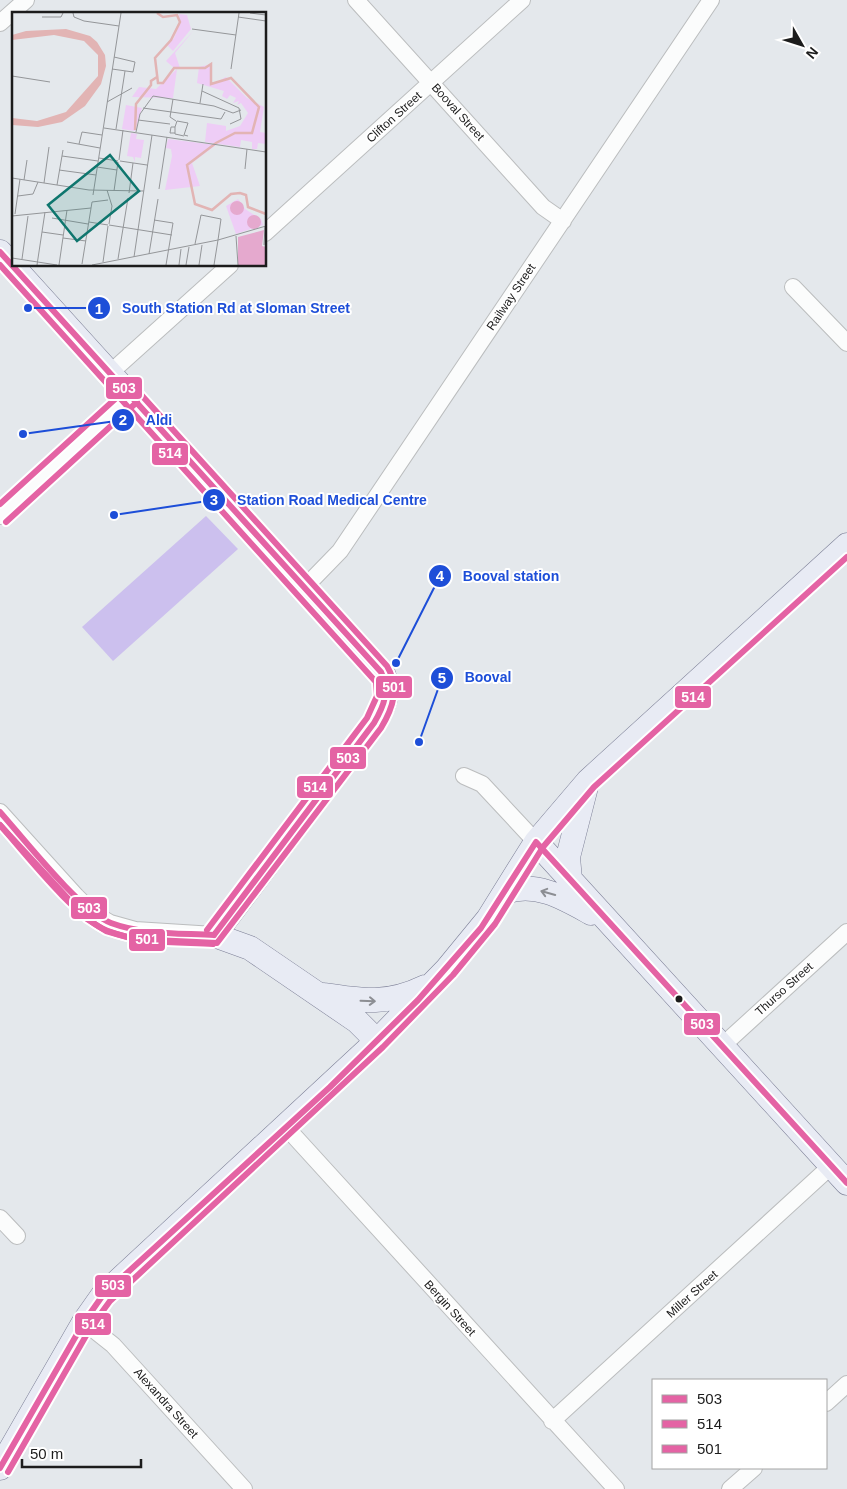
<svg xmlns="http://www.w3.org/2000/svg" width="847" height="1489" font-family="Arial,sans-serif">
	<rect width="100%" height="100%" fill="#e4e8ec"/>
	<path fill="#ccc0ee" d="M206 516 238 549 113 661 82 627Z"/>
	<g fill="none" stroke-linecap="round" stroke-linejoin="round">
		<defs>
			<path id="street" d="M356 0 543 207 563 221
				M0 23 26 0
				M265 233 522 0
				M793 287 847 343
				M110 373 230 265
				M0 516 131 396
				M304 588 340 551 711 0
				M464 776 482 784 536 842
				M0 812 76 896 93 913 110 923 135 930 214 935
				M722 1046 847 932
				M285 1126 616 1489
				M0 1218 17 1236
				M84 1322 113 1345 244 1489
				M826 1403 847 1384
				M552 1421 831 1166
				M730 1489 754 1468"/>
			<path id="secondary" d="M0 252 384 676C390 694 384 707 374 723L214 935 250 948 357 1021 377 1041
				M536 842 847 1183
				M570 880 568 857 586 787
				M505 892C536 881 564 898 591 913
				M324 995C363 1001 388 1005 425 987
				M0 1468 84 1322 103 1295 377 1041 447 969 488 919 536 842 588 781 847 545"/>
		</defs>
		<use href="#street" stroke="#bbbdbe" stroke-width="18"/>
		<use href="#secondary" stroke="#7c7f96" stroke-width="25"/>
		<use href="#street" stroke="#fbfcfc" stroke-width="16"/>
		<use href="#secondary" stroke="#e8ebf4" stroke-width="24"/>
		<defs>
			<path id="bus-1" d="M0 252 381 672C390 691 384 706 374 723L214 935
				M0 812C24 839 81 912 111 923 143 935 181 933 214 935
				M0 1468 84 1322 103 1295 330 1087 418 1000 481 928 536 842 847 1183"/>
			<path id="bus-2" d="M0 265 376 682 377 696 367 718 207 930
				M6 522 137 402
				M0 825C24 852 77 920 108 931 141 944 179 942 213 944
				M8 1472 91 1327 110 1301 383 1047 453 975 495 924 543 847 594 787 847 557"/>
			<path id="bus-3" d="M0 504 125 390 135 388 387 666C400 688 393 708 381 728L217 943 134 939 106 931 87 919 0 825"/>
		</defs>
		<use href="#bus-1" stroke="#fff" stroke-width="10"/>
		<use href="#bus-2" stroke="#fff" stroke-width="10"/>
		<use href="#bus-3" stroke="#fff" stroke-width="10"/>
		<use href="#bus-1" stroke="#e463a4" stroke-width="6"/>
		<use href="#bus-2" stroke="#e463a4" stroke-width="6"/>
		<use href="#bus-3" stroke="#e463a4" stroke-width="6"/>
	</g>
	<defs><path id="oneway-shaft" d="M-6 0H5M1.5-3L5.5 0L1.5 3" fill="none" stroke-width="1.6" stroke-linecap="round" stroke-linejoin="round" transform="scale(1.25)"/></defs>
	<g stroke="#8c8e93">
		<use href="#oneway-shaft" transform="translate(548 893) rotate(-164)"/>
		<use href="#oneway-shaft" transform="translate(368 1001) rotate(2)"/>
	</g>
	<circle fill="#1c1c1c" stroke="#fff" stroke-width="2" cx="679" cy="999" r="4.5"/>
	<g text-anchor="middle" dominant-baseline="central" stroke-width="4" stroke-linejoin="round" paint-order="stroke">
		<g font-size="12" fill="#1c1c1c" stroke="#fff">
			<text transform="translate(458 112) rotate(48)">Booval Street</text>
			<text transform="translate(394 117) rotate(-42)">Clifton Street</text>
			<text transform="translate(511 297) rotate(-56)">Railway Street</text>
			<text transform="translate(784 989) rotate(-42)">Thurso Street</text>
			<text transform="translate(692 1294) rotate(-42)">Miller Street</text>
			<text transform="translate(450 1308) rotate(48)">Bergin Street</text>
			<text transform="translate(166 1403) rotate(48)">Alexandra Street</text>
		</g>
	</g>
	<g transform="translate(12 12)">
		<rect width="254" height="254" fill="#e4e8ec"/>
		<path d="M167 2 175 3 179 17 161 39 155 33 162 26 168 11ZM182 18 163 41 168 56 161 55 154 49ZM199 52V73L214 65 235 86 252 95 248 120 254 121V132L246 131 245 137H240V130L229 128 228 135 193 130 195 111 214 114V119L228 114 236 101 229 91 225 93 227 89 221 91 224 86 218 83 215 87 210 84 212 79 185 71 187 55ZM165 57 161 86 120 85 127 75 144 77ZM114 93 130 96 123 119 110 117ZM119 121 125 122 124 127 132 128 129 146 123 145V150L121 145 115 144ZM156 127 204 133 180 151 188 174 153 178 160 144 159 137 154 136ZM226 187 233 197 249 207 251 213 224 222 214 194Z" fill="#eecdf6"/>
		<path d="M218 196a7 7 0 1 1 14 0a7 7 0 1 1-14 0ZM235 210a7 7 0 1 1 14 0a7 7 0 1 1-14 0ZM252 218 250 234 254 235V253H226V225Z" fill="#e5a9ce"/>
		<path d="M54 17 78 24 85 30 93 43 94 54 89 72 73 94 50 110 26 115 0 113V106L25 109 54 100 86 64V43L72 29 42 23 0 28V23L14 19Z" fill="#e2b4b4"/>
		<path fill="none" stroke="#e2b4b4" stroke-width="2.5" d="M145 1 151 5 165 3 168 10 159 28 143 46 146 71H151L162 56H193L199 52V72L219 66 247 95 240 121H223L204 131 175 153 183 192 200 198 219 182 228 181 234 183 236 195 254 202M123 118 124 92 139 73V69L145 65"/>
		<path fill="none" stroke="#949699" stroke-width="1" d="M61 1 62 5 72 9 107 14M238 1 254 3M30 5H49L51 1M226 5 254 9M180 17 224 23M100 57 121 60 123 50 102 45M219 57 227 1M0 64 38 70M190 79 227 96 229 107 218 112M161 87 158 105 164 109M95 90 120 76M188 91 191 72M131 96 209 107 213 100M126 108 158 112M163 115 165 109 176 111 172 123 176 124M92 116 254 140M104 117 113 59M124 120 128 102 141 84 202 94 221 101 229 98M163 121H158L159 115H163V122L172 124M55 130 88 136M67 132 70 120 90 123M50 144 86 149M87 146 106 149M107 148 111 118M108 149 135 153M85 155 105 158M233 157 235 137M47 158 84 163M0 166 77 178 132 179M12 168 15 148M32 171 37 135M45 173 51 138M147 177 155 125M95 178 100 194 97 212M102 179 106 150M117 181 121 151M81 183 109 1M6 184 21 182 26 170M3 202 8 167M0 204 79 196M40 206 76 212M142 208 161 211M77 210 96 213M97 213 160 223M30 220 51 223M224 224 226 253M51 226 74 229M183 232 189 203 209 207 206 228M252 233 253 214M137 242 146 187M122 245 140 123M0 246 45 253M10 247 16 204M106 247 116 186M91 250 96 214M70 252 80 190 96 188M25 253 33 200M47 253 55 198M80 253 206 228 254 214M154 253 161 211M167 253 169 237M174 253 177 235M187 253 190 233M202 253 206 228"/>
		<path fill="#0f766e" fill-opacity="0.15" stroke="#0f766e" stroke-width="2.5" d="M98 143 127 179 65 229 36 193Z"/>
		<rect width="254" height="254" fill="none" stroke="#1c1c1c" stroke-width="2.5"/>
	</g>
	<path fill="none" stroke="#1d4ed8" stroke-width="2" d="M28 308L99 308M23 434L123 420M114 515L214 500M396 663L440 576M419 742L442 678"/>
	<g fill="#1d4ed8" stroke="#fff" stroke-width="2">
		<circle cx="28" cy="308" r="5"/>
		<circle cx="23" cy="434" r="5"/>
		<circle cx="114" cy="515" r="5"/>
		<circle cx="396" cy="663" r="5"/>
		<circle cx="419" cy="742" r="5"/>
		<circle cx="99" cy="308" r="12"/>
		<circle cx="123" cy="420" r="12"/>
		<circle cx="214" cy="500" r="12"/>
		<circle cx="440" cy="576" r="12"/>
		<circle cx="442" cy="678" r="12"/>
	</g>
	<g font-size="15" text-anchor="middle" font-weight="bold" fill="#fff">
		<text x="99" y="314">1</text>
		<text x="123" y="425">2</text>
		<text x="214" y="505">3</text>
		<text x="440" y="581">4</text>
		<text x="442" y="683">5</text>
	</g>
	<g font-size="14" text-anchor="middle" font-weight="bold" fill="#1d4ed8" stroke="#fff" stroke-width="4" stroke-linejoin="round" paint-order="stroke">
		<text x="236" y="313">South Station Rd at Sloman Street</text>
		<text x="159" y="425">Aldi</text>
		<text x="332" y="505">Station Road Medical Centre</text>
		<text x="511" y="581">Booval station</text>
		<text x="488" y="682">Booval</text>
	</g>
	<g stroke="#fff" stroke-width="2">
		<rect x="105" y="376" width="38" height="24" rx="5" fill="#e463a4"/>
		<rect x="151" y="442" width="38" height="24" rx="5" fill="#e463a4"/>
		<rect x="375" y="675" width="38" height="24" rx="5" fill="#e463a4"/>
		<rect x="674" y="685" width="38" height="24" rx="5" fill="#e463a4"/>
		<rect x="329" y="746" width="38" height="24" rx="5" fill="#e463a4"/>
		<rect x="296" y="775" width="38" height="24" rx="5" fill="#e463a4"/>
		<rect x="70" y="896" width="38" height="24" rx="5" fill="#e463a4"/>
		<rect x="128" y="928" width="38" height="24" rx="5" fill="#e463a4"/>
		<rect x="683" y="1012" width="38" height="24" rx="5" fill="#e463a4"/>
		<rect x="94" y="1274" width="38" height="24" rx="5" fill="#e463a4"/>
		<rect x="74" y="1312" width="38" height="24" rx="5" fill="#e463a4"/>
	</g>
	<g font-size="14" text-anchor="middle" font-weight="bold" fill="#fff">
		<text x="124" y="393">503</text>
		<text x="170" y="458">514</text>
		<text x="394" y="692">501</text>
		<text x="693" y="702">514</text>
		<text x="348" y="763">503</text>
		<text x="315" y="792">514</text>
		<text x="89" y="913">503</text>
		<text x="147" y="944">501</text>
		<text x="702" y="1029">503</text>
		<text x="113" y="1290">503</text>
		<text x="93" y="1329">514</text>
	</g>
	<rect x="652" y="1379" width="175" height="90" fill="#ffffff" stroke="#a4a4a4"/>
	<rect x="662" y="1395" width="25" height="8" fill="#e463a4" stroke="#a4a4a4"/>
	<text x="697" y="1404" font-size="15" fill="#1c1c1c">503</text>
	<rect x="662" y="1420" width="25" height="8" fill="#e463a4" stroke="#a4a4a4"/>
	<text x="697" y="1429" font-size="15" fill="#1c1c1c">514</text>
	<rect x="662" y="1445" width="25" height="8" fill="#e463a4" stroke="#a4a4a4"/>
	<text x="697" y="1454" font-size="15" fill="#1c1c1c">501</text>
	<g transform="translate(802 45) rotate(129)" stroke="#ffffff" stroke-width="4" paint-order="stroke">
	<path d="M0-4L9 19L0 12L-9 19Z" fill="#1c1c1c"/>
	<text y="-8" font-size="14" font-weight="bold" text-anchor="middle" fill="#1c1c1c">N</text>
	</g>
	<path d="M22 1459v8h119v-8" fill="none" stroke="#1c1c1c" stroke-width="2.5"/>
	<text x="30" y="1459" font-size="15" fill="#1c1c1c" stroke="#ffffff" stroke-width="4" paint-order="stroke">50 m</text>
</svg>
